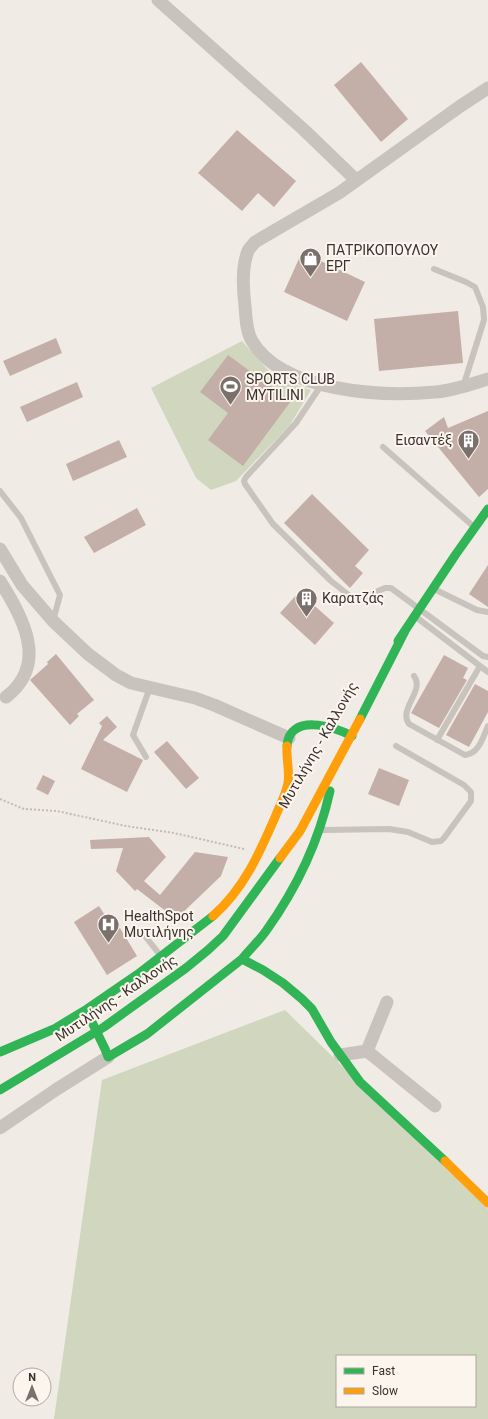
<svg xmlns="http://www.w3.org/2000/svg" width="488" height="1419" font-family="Roboto,sans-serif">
	<rect width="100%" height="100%" fill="#f0ebe5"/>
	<path fill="#d1d6bf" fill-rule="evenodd" d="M242 341 275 378 311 390 290 425 236 481 211 490 196 478 151 388Z
		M285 1010 488 1209V1419H54L102 1080ZM337 1356H475V1406H337Z"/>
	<path fill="#c3afa7" d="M361 62 408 119 381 142 334 85Z
		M237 130 296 181 274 207 258 193 242 211 198 173Z
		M302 252 365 282 347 321 284 292Z
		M458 311 463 363 379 371 374 319Z
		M56 338 62 353 10 376 3 361Z
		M228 355 291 401 243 466 208 440 228 413 200 392Z
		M77 382 83 397 27 422 20 407Z
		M488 411V489L479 497 425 431 444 417 448 428Z
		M119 440 127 457 73 481 66 464Z
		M312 494 369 550 355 566 363 573 350 588 284 523Z
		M137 508 146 525 94 553 84 537Z
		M488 565V607L469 594Z
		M299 592 334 623 315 645 280 613Z
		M56 654 94 700 77 714 79 716 70 725 30 680 48 664 47 662Z
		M444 655 468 668 463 678 467 680 439 728 411 713Z
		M475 684 488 691V712L469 747 446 735Z
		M107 716 117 727 103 740 143 760 127 792 81 769 102 726 99 723Z
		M167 741 199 778 186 789 154 752Z
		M379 768 409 780 399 806 368 794Z
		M43 775 55 781 48 795 36 789Z
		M149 837 166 857 144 881 160 895 195 852 228 857 221 876 176 919 137 889 135 891 116 871 123 848 91 849 90 840Z
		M99 906 115 931 120 928 137 956 107 975 74 922Z"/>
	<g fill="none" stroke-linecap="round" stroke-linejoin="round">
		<path stroke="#c2bbb6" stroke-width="2" stroke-dasharray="2 2" stroke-linecap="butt" d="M0 799 24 809 57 811 126 826 174 833 244 849"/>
		<path stroke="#c9c3be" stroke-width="6" d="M434 269 466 282 475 287 483 307 484 320 463 387
			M322 384 296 423 246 477 244 481 245 484 273 524 331 581 350 596 358 599 362 598 385 588H391L483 656 488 657
			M383 447 473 526
			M0 491 21 518 60 595 53 621
			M434 589 477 610 488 612
			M416 617 488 672
			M414 676C425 691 398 709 409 724L465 755C479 754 483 737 488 726
			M437 740 480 666
			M146 757 133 735 150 687
			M323 830 389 829 408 832 432 842 441 841 444 838 471 801V792L464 785 396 746
			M145 936 160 955"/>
		<path stroke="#c9c3be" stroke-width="13" d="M158 0 303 129 356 180
			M488 88 459 107 339 193 255 242C253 245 249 248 248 251 242 266 243 290 245 306 246 317 246 331 252 341 282 392 382 397 435 392 453 391 471 384 488 379
			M0 549 22 585 53 621 88 654 116 675 131 683 195 698 214 705 289 738
			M0 581C23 618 49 664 6 697
			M367 1051 435 1106
			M340 1055 367 1051 387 1002
			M0 1128 57 1089 108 1057"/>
		<path stroke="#30b455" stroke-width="9" d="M398 641 456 554 488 509
			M360 719 405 631
			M287 746C289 713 334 726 352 736
			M242 959C250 949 259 941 266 931 296 889 319 841 330 791
			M105 1049 108 1057 147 1034 242 959 263 970 283 983 302 999 312 1009 331 1042 360 1082 445 1161
			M0 1052 54 1029 87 1009 138 974 213 916
			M0 1090 104 1027 186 968 208 950 223 936 280 858"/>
		<path stroke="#ff9f0a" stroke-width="9" d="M280 858 300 831 360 719
			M213 916C244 889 260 852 276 815 280 805 286 794 288 783 290 771 286 759 287 746
			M445 1161 488 1203"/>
		<path stroke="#30b455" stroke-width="9" d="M90 1018 105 1049"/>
	</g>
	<defs>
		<symbol id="shop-pin" viewBox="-11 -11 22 30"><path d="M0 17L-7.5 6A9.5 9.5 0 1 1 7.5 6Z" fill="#7a716c" stroke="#fbf5ee"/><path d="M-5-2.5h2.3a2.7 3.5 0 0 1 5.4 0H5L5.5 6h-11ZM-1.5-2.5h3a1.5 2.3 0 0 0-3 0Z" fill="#fff"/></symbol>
		<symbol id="stadium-pin" viewBox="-11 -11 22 30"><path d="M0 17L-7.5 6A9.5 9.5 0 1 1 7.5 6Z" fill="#7a716c" stroke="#fbf5ee"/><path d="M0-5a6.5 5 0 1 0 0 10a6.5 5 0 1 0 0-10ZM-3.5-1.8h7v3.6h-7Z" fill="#fff"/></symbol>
		<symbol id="building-pin" viewBox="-11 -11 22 30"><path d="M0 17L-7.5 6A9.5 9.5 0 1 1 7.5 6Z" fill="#7a716c" stroke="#fbf5ee"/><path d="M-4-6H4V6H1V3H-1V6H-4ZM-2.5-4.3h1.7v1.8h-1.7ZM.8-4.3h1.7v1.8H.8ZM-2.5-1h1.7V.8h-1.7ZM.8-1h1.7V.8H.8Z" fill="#fff"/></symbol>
		<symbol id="hospital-pin" viewBox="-11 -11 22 30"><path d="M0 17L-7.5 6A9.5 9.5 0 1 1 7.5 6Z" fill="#7a716c" stroke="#fbf5ee"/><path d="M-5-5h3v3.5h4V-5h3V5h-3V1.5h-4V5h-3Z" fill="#fff"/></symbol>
	</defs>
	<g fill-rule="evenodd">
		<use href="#shop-pin" x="298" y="246" width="25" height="34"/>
		<use href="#stadium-pin" x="218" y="374" width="25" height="34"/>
		<use href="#building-pin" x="456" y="428" width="25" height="34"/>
		<use href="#building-pin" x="294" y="586" width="25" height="34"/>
		<use href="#hospital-pin" x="96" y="912" width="25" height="34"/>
	</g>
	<g text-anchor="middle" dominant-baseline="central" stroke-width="4" stroke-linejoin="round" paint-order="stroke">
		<g font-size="14" fill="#3b302b" stroke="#fbf5ee" text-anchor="start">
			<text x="326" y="250">ΠΑΤΡΙΚΟΠΟΥΛΟΥ<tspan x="326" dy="16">ΕΡΓ</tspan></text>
			<text x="246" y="379">SPORTS CLUB<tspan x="246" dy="16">MYTILINI</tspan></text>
			<text x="452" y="440" text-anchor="end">Εισαντέξ</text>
			<text x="322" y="598">Καρατζάς</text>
			<text x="124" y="916">HealthSpot<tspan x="124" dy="16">Μυτιλήνης</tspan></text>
		</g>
		<g font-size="14" fill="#3b302b" stroke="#fbf5ee">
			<text transform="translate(318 745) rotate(-60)">Μυτιλήνης - Καλλονής</text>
			<text transform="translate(116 998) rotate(-34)">Μυτιλήνης - Καλλονής</text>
		</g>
	</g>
	<rect x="336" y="1355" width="140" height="52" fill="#fbf5ee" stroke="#aea6a0"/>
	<rect x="344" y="1368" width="20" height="6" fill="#30b455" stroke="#aea6a0"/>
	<text x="372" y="1375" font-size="12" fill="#3b302b">Fast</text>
	<rect x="344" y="1388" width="20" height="6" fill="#ff9f0a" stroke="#aea6a0"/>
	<text x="372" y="1395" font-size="12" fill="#3b302b">Slow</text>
	<g transform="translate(32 1387)"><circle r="19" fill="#fbf5ee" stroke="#aea6a0"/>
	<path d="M0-3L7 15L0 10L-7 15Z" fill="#7a716c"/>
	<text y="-6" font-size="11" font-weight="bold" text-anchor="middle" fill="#3b302b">N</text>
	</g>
</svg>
